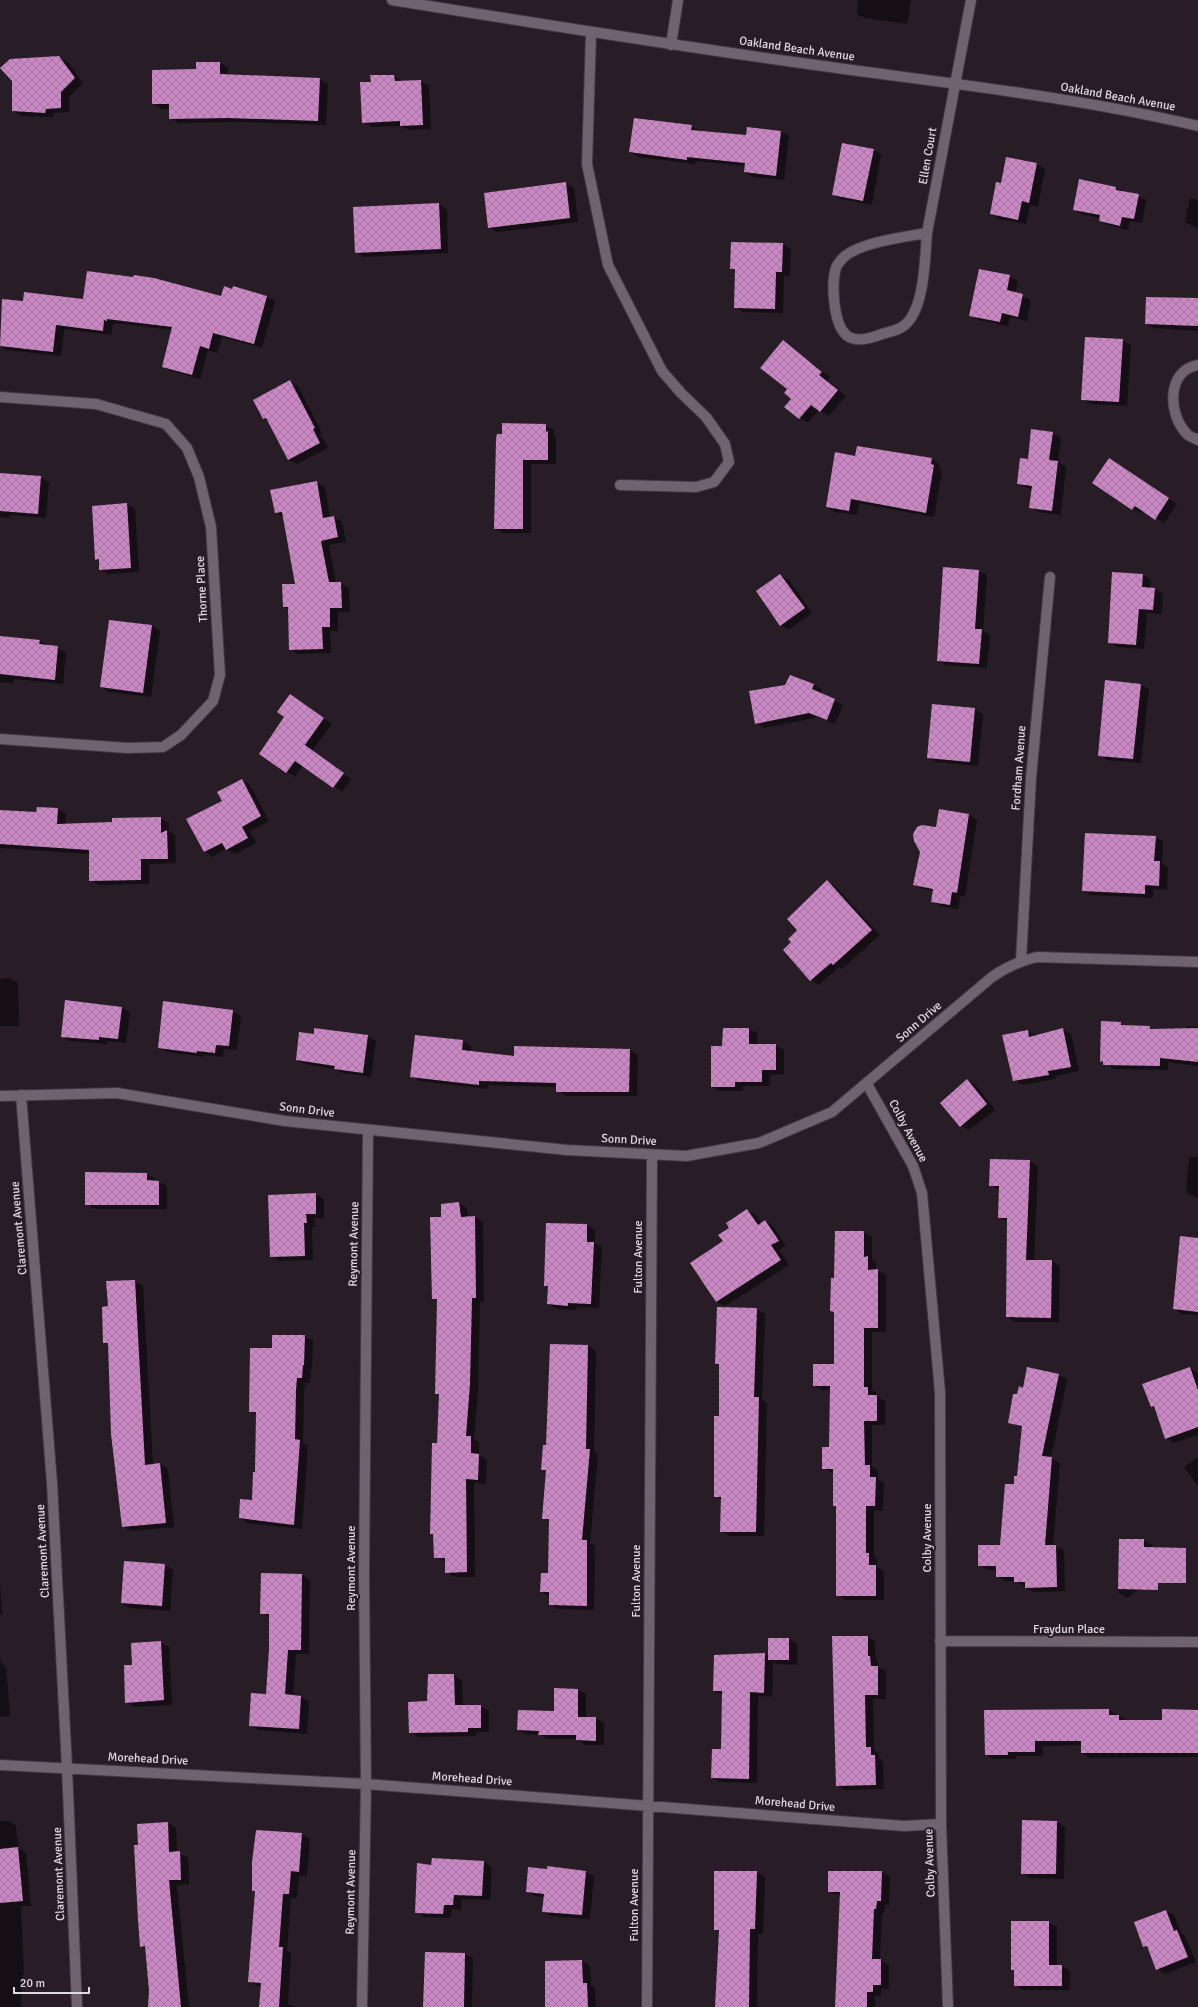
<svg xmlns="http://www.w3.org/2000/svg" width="1198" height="2007" font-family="Signika,sans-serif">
	<defs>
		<pattern id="building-cross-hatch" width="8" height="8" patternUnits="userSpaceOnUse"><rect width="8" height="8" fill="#c988c3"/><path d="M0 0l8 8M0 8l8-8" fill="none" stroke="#a1739d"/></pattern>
	</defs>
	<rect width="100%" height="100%" fill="#281c26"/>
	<path fill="#0007" d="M858 0H911L907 24 865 18 857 14Z
		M59 57 68 62 83 83 69 97V112L54 113 53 117 21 116 13 111Z
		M220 63 228 67V75L319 79 328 84 326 125 238 122 178 123 170 118V109H162L153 104 197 70Z
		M371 76H394L403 82 420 81 429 86 431 129 409 130 401 126 372 127 363 122 372 83Z
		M691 126 699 131 747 136 781 132 789 136 784 180 753 177 745 172 746 166 695 161V164L639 157 630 152Z
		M873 150 881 154 872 205 841 199 833 195Z
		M1007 158 1037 164 1045 169 1038 207 1030 205 1026 224 999 219 991 214 1002 184Z
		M1080 180 1116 188 1146 200 1142 223 1130 221 1128 230 1108 225 1100 221V218L1082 214 1074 210Z
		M565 183 574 188 578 222 497 232 489 227Z
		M1190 198 1198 200V228L1185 222Z
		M439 204 447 209 448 253 364 257 356 252Z
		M782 244 791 249 790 276H784L783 313 743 312 735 307 736 271 732 268Z
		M1009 276 1018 281 1015 293 1031 300 1027 321 1010 317 1008 326 979 320 970 315Z
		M222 297H267L275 301 262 348 222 337 217 353 208 350 200 379 171 371 163 366 172 330 115 323V325L113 324 111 335 64 329 61 356 6 350 0 346 3 300 24 302Z
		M1198 298V331L1154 328 1146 324Z
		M1122 340 1131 345 1127 406 1091 404 1083 400Z
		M783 341 830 377 827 380 846 396 829 416 819 410 808 423 786 407 793 398 788 389Z
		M290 381 298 386 322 433 320 434 328 448 297 464 288 459 268 421 264 419Z
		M545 425 554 430V435L556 437V464H531V533H503L495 528 503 435Z
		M1052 433 1061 438 1058 462 1066 467 1061 515 1039 512 1031 507 1032 489 1027 488 1018 484 1029 460Z
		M856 457 932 459 940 464 939 469 942 470 934 517 859 503 857 515 835 512 827 507Z
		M1118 464 1177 504 1164 523 1143 510 1141 513 1133 509Z
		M0 474 40 477 49 482 46 518 10 515V518L0 517Z
		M316 482 325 487 330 518 334 517 342 522 346 542 329 545 336 583H340L349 588 350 612H338V631H330L331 653 298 654 290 649 289 610 284 607 297 585 284 517 276 513Z
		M127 504 135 509 139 572 108 574 100 569V561L96 559 93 507Z
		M979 571 987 575 983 631 990 635 987 668 946 665 938 660Z
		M780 575 789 580 812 613 789 630 781 625Z
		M1143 575 1151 580 1150 588 1163 593 1162 614 1147 613 1144 649 1117 647 1109 642Z
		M110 621 152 626 160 631 151 697 109 692 101 687Z
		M0 637 39 641 66 652 63 684 14 679 13 683 0 682Z
		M790 676 814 685 822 689 820 693 843 705 835 724 819 717 764 728 756 723 786 686Z
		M1140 684 1149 689 1141 763 1107 760 1099 755Z
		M298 700 332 724 312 751 351 779 342 792 303 766 295 777 260 754Z
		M975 709 983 714 978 766 936 762 928 757Z
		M242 780 250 785 269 821 250 831 256 843 235 854 226 849 213 857 205 852 188 820 223 801Z
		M58 809 66 814 65 825 113 823 160 818 169 823V832L175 835 176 863 149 864V884L99 885 90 880V854L0 848V811L37 813Z
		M940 810 969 815 977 820 965 897 960 896 958 909 940 906 932 901 933 891 923 889 915 885 937 828Z
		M1155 837 1163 841 1162 863 1168 867 1167 890 1153 889V898L1091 895 1083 891Z
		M827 882 835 886 880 935 842 969 839 967 819 985 811 980 793 942Z
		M10 978 18 983 19 1026H0V979Z
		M121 1007 130 1012 126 1043 107 1041V1044L70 1041 62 1036Z
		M232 1011 241 1016 237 1050 224 1049 223 1057 205 1055V1057L167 1052 159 1047Z
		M1120 1023 1127 1027H1149L1154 1030 1187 1029V1026L1198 1027V1066L1168 1062V1070L1113 1069 1101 1061Z
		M724 1029H749L757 1033V1045H775L784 1050V1074L770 1075V1086H743V1091H720L712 1087 723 1047Z
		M1063 1029 1071 1034 1079 1071 1056 1076V1079L1022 1085 1014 1080 1027 1031 1036 1035Z
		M315 1035 368 1036 376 1041 371 1077 343 1073 335 1069 305 1064 297 1060Z
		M416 1036 463 1041 471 1046V1052L515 1057V1047L630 1050 638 1055 637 1096H566L557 1091V1087L488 1085 487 1089 419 1081 411 1076Z
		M967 1080 976 1085 995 1110 969 1130 960 1126Z
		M1189 1157H1198V1198L1186 1193Z
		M991 1160 1030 1161 1038 1166 1034 1261H1052L1060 1266 1059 1322H1015L1007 1317 1008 1222 999 1217 1000 1190 990 1185Z
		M147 1174 155 1179V1182H159L167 1186V1209H94L86 1204Z
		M315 1194 324 1199V1218H314L315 1227H312L313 1260 279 1261 271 1256Z
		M459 1203 467 1208 468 1217H475L483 1222 484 1302H480L478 1390 474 1439 479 1442V1455L487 1460 486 1484 474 1483 475 1577H454L446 1572V1562L435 1557 434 1536 431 1534 430 1512 433 1444H438L440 1396 436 1393 438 1301 433 1298 442 1218V1205Z
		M748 1210 756 1215 761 1223 765 1221 773 1226 786 1246 779 1250 789 1265 725 1306 717 1302 691 1263 724 1242 730 1228Z
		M587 1225 595 1230V1243L602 1247 599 1308 577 1307 576 1310 557 1309 548 1304 549 1288 545 1286Z
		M863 1232 872 1237V1260L876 1262V1270L886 1275V1332H872V1390L876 1392V1396L885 1401V1425H872V1467L878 1470V1479L884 1483 883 1511 874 1510V1557L877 1559V1567L884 1571V1600H845L837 1595V1507L834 1505V1473L823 1468 830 1448V1390H822L814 1385 835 1365V1313L831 1311 835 1279Z
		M1198 1239V1315L1182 1314 1174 1309Z
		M134 1281 143 1285 153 1465 160 1464 168 1469 174 1527 131 1531 123 1526 109 1345 104 1342 109 1307Z
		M756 1309 765 1314 762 1400 767 1403 764 1536H730L721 1531 722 1500 715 1496 720 1417V1366L716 1364Z
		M304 1336 313 1341 312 1369H311L310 1383H305L304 1395 303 1443 308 1446 302 1529 248 1523 240 1518 253 1501 256 1473 257 1415 250 1411 273 1349Z
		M588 1346 596 1351 594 1452 598 1455 590 1543 595 1546 594 1610 558 1609 550 1605V1597L541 1592 549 1574 550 1522 544 1518 547 1472 542 1469 547 1446Z
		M1190 1368 1198 1373V1435L1174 1443 1166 1438 1155 1409 1151 1406Z
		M1059 1375 1067 1379 1051 1458 1060 1463 1053 1546 1064 1550 1065 1591 1034 1592 1015 1581H1005L997 1576V1570H988L979 1565 1001 1546 1015 1485 1018 1477 1023 1428 1009 1422 1018 1396 1024 1389Z
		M1198 1457V1486L1184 1467Z
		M1120 1540H1144L1152 1545V1549H1180L1187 1554 1127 1598 1119 1593Z
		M165 1565 173 1570 170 1611 130 1608 122 1603Z
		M302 1575 310 1580 309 1654H296L293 1696 301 1697 309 1701 307 1734 258 1730 250 1725 267 1695 270 1649V1618L261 1613Z
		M0 1580 2 1614H0Z
		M867 1637 875 1641 876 1660 878 1662V1667L886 1671V1699H873L874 1750 879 1753V1758L883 1761 884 1789 845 1790 837 1785Z
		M769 1639H789L797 1644V1665L777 1664 773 1662 772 1697 758 1696 757 1783 720 1782 712 1778 722 1750V1695L714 1691 765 1654 769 1657Z
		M160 1642 169 1647 172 1705 134 1707 126 1702 133 1666Z
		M0 1656 1 1663 6 1667 10 1716 0 1717Z
		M454 1675 462 1680 463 1706H481L489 1711V1732H476V1736L418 1737 410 1732 428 1702Z
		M555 1689 578 1690 586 1694V1718H596L604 1723V1745H585L577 1739H548L541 1735 526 1734 518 1730 555 1712Z
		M1109 1710 1127 1720 1163 1721 1198 1711V1757L1090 1758 1082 1753V1745L1043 1746V1756H1016V1759H994L986 1755Z
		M0 1821H8L16 1825 18 1848 26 1853 31 1906H21L24 1974 22 1975 21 2007H0Z
		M1057 1822 1065 1827 1064 1879 1030 1878 1022 1873Z
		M167 1823 176 1828 177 1853 188 1857 189 1884 177 1885 189 2007H149L150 1990 146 1949 141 1946 139 1846Z
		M302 1834 310 1839 307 1876H299L297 1898H291L287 1951 291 1953 288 2004 296 2007H260L262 1986H257L249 1981 255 1892 253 1890Z
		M484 1862 492 1867 490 1900 462 1899 461 1910 452 1909 451 1918 424 1917 416 1912 432 1866Z
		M586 1872 594 1876 590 1919 551 1916 543 1912 545 1897 535 1896 527 1891Z
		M757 1872 765 1877 763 1934H758L757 2007H717L720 1932 715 1929Z
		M882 1872 890 1877 889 1905H885L884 1913 882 1914 880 1960 889 1965V1989H881V1996H875V2007H837L841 1896 829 1892Z
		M1166 1911 1174 1915 1181 1933 1185 1936 1196 1962 1165 1974 1157 1969 1149 1949 1144 1946Z
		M1048 1922 1057 1927V1966H1062L1070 1971V1990H1023L1015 1985V1971L1012 1970Z
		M465 1954 473 1958 472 2007H424Z
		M582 1961 590 1966 591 1986 595 1988 596 2007H546Z"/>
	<path fill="url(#building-cross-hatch)" d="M59 56 75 78 61 92V108L46 109 45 113 12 111V81L0 68 10 59Z
		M196 62H220V74L320 78 318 121 229 118 169 119V104H152V70L196 69Z
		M370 75H394L395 81 421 80 423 125 400 126V121L362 123 360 82H371Z
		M634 118 692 125 691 130 746 135 747 127 781 131 776 176 744 172 745 163 687 157V160L629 152Z
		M842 143 874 149 863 201 832 195Z
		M1006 157 1037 163 1029 203 1022 201 1018 220 990 214 996 182 1001 183Z
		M1079 179 1116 187V190L1139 194 1134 219 1122 217 1120 226 1099 221 1100 215 1073 210Z
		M566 182 570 218 488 228 484 193Z
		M439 203 441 249 355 253 353 207Z
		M731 242 783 243 782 272H776L775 309 734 308 735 269H730Z
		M979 269 1010 275 1007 290 1023 294 1018 317 1002 313 1000 322 969 316Z
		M87 271 133 277 134 275 154 278 221 296 224 286 232 289 233 286 267 296 254 344 213 333 209 349 200 346 192 375 162 367 172 327 107 319V321L104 320 103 331 56 325 53 352 0 346 2 299 23 301 24 292 83 299Z
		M1146 297 1198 298V326L1145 324Z
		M1085 337 1123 339 1119 402 1081 400Z
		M783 340 822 372 819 375 838 390 820 412 811 405 799 419 784 407 791 399 784 393 787 389 760 368Z
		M290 380 315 428 313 429 320 443 288 460 266 418 263 419 253 400Z
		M502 423 546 424V432L548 431V460H523V529H494L496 439 497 434H502Z
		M1031 429 1053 432 1049 460 1058 461 1052 511 1029 508 1032 486 1017 484 1020 458 1028 459Z
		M857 446 932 458 931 464 934 465 926 513 851 499 849 511 826 507 835 452 855 456Z
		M1109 458 1169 498 1155 520 1135 506 1132 510 1092 483Z
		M0 473 41 476 38 514 0 511Z
		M317 481 323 518 334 516 338 537 321 541 329 582H341L342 608H330V627H322L323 649 289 650 288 607H283L282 584H295L282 512 275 513 270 490Z
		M127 503 131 568 99 570V559L95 560 92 506Z
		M943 567 979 570 975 629H982L979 664 937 661Z
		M1112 572 1143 574 1142 587 1155 588 1153 610 1139 609 1136 645 1108 643Z
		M780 574 805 608 780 626 756 591Z
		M109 620 152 625 143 693 100 687Z
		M0 636 40 640 39 644 58 646 55 680 0 674Z
		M790 675 814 684 812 689 835 699 827 720 809 713 755 724 749 691 785 685Z
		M1105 680 1141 684 1133 759 1098 756Z
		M290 694 324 718 305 745 344 773 333 788 295 761 286 773 259 754 284 717 277 712Z
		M932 704 975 708 970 762 927 758Z
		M242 779 261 816 242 827 248 838 226 850 222 843 204 852 186 819 222 801 217 792Z
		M37 807 58 808 57 824 112 822V818L161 817V833L167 830 168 859H141V880L89 881V850L0 844V810L36 812Z
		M939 809 969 814 957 893 952 892 950 905 931 902 933 889 913 885 920 852 914 841 913 834 917 827 922 825 936 827Z
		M1085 833 1156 836 1154 861H1160L1159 886 1145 885V894L1082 891Z
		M827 880 872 930 833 965 831 963 810 981 783 950 791 942 788 939 797 930 787 919Z
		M65 1000 122 1007 118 1039 99 1037V1040L61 1037Z
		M163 1001 233 1010 229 1046 216 1045 215 1053 197 1051V1053L158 1048Z
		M1101 1021 1121 1022V1025L1150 1026V1029L1198 1028V1062L1160 1058V1066L1103 1065V1061L1100 1062Z
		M314 1028 368 1035 363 1073 334 1069 335 1066 296 1060 299 1032 314 1034Z
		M723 1028H749V1044H776V1070H762V1082H735V1087H711V1046H722Z
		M1063 1028 1071 1067 1048 1071 1049 1075 1013 1081 1002 1035 1028 1030 1029 1037Z
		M415 1035 463 1040 462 1050 514 1056V1046L630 1049 629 1092H556V1083L479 1081V1085L410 1077Z
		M967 1079 987 1104 960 1127 940 1103Z
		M990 1159 1030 1160 1026 1260H1052L1051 1318 1006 1317 1007 1218H998L999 1186H989Z
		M85 1172 147 1173V1180L159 1181V1205H85Z
		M316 1193V1214H306L307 1223H304L305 1256 270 1257 268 1195Z
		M459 1202 461 1217 475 1216 476 1298H472L470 1384 466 1436H471V1453L479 1454 478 1480 466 1479 467 1572 445 1573V1558H434L433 1534H430L432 1443H437L439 1394H435L437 1299H432L430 1217H441V1204Z
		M747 1209 758 1225 765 1220 779 1241 771 1245 781 1260 716 1302 690 1263 723 1241 718 1235 729 1228 726 1223Z
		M546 1223 587 1224V1242H594L591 1304 568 1303V1306L547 1304 548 1286H544Z
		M835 1231H864V1257L868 1256V1270L878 1269V1328H864V1387H868V1395H877V1421H864L865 1465H870V1477H876L875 1506H866V1553H869V1565H876V1596H836V1506H833V1469H822V1447H829L830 1386H813V1364H834V1312L830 1311 831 1278H834Z
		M1180 1236 1198 1238V1312L1173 1309Z
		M135 1280 145 1465 160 1463 166 1523 122 1527 111 1434 108 1343H103L102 1307 108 1306 106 1281Z
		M717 1307 757 1308 754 1397H759L756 1532H720L721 1497H714V1416H719V1364H715Z
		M272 1335H305L304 1365H303L302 1378H297L296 1390 295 1439 300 1440 294 1525 239 1518 240 1499 252 1500 253 1472H255L256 1412H249L250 1348H272Z
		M550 1344 588 1345 586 1449H590L582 1540H587V1606L549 1605V1592H540L541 1573H548L549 1519H542L546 1470H541L543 1445H546Z
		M1027 1367 1059 1374 1042 1456 1052 1457 1045 1545H1056L1057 1587 1025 1588V1582H1014V1577H996V1566H978V1545H1000L1005 1484H1014V1476H1017L1022 1426 1008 1423 1013 1394H1017L1019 1386 1023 1388Z
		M1190 1367 1198 1390V1427L1165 1439 1154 1406 1151 1407 1142 1384Z
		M1119 1539H1144V1547L1186 1548V1583H1158V1590L1118 1589Z
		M124 1561 165 1564 162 1606 121 1603Z
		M261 1573 302 1574 301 1650H288L285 1694 301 1696 299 1729 249 1726 251 1693 266 1694 269 1649V1614H260Z
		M832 1636H868V1656H870L871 1666H878V1695H865L866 1747H871V1755H875L876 1785 836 1786Z
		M768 1638H789V1660H768Z
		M161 1641 164 1700 125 1703 124 1665H132L131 1643Z
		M765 1653 764 1693 750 1692 749 1779 711 1778 712 1749H721L722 1691H713L714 1655Z
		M428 1674H454L455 1705H481V1728H468V1732L409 1733 408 1702 427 1701Z
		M554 1688 578 1689V1717H596V1741L576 1740V1735H538L539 1731 517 1730 518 1710 554 1711Z
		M1109 1709V1715H1119V1720H1162V1709L1198 1710V1753H1081V1741H1035V1752H1008V1755H985L984 1710Z
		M1022 1820 1057 1821 1056 1874H1021Z
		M168 1822 169 1852 180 1851 181 1880H169L181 2007H148L149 1991 145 1946 140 1947 138 1920 134 1845H138L137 1824Z
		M256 1830 302 1833 299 1872 291 1871 289 1894H283L279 1947H283L279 2007H259L261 1983 248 1982 255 1891H252V1862Z
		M18 1847 23 1901 0 1903V1849Z
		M432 1858 484 1861 482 1896 454 1895 453 1905H444L443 1914 415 1913 417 1863 431 1865Z
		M547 1866 586 1871 582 1915 542 1912 544 1894 526 1892 528 1867 547 1869Z
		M714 1871H757L755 1929H750L749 2007H715L719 1930H714Z
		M828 1871H882L881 1901H877L876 1909H874L872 1959H881V1985H873V1992H867V2007H835L840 1892H828Z
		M1166 1910 1174 1931 1177 1930 1188 1957 1156 1970 1147 1946 1143 1947 1134 1922Z
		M1011 1921H1049V1965H1062V1986H1014V1970H1011Z
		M425 1952 465 1953 464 2007H423Z
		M582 1960 583 1983H587L588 2007H545V1961Z"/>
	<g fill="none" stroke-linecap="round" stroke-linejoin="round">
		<defs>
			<path id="minor" d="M392 0C528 22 664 44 801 63 934 82 1067 95 1198 126
				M591 33 587 164 608 265 662 371 681 393 706 417 725 444 729 462 714 482 696 487 620 485
				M671 45 678 0
				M927 233C925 257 925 313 902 327 896 331 888 332 882 334 872 338 858 342 849 337 833 328 831 283 836 268 837 264 842 259 845 256 863 242 904 237 927 233Z
				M927 233 971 0
				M1198 365C1166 371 1168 415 1187 434 1189 437 1195 438 1198 440
				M0 397 96 404 166 424 187 448 199 477 211 527 220 675 213 701 181 735 163 747 128 748 0 739
				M1021 961 1031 778 1050 577
				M867 1084 913 1166 922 1193 940 1392 941 1824 948 2007
				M21 1095 52 1483 67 1767 77 2007
				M0 1096 117 1093 285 1121 567 1150 686 1156 759 1143 832 1112 992 977C1006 967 1020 961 1037 957L1198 962
				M940 1641 1198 1642
				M0 1765 366 1784 904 1826 941 1824
				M362 2007 366 1784 364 1575 368 1130
				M647 2007 652 1155"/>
		</defs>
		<use href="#minor" stroke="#423941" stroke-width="12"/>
		<use href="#minor" stroke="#70626e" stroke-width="10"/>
	</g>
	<g text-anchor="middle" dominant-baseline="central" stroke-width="4" stroke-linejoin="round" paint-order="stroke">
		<g font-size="12" fill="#e0d8df" stroke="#281c26">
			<text transform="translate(797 49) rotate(8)">Oakland Beach Avenue</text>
			<text transform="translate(1118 97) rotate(10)">Oakland Beach Avenue</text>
			<text transform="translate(928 156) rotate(-80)">Ellen Court</text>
			<text transform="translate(202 589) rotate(-93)">Thorne Place</text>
			<text transform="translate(1019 768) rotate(-86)">Fordham Avenue</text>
			<text transform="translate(919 1022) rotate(-41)">Sonn Drive</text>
			<text transform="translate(307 1110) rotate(7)">Sonn Drive</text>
			<text transform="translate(908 1131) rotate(62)">Colby Avenue</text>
			<text transform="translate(629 1140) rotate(3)">Sonn Drive</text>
			<text transform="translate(19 1228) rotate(-95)">Claremont Avenue</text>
			<text transform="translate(354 1244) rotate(-89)">Reymont Avenue</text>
			<text transform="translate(638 1257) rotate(-90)">Fulton Avenue</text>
			<text transform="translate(927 1538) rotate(-90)">Colby Avenue</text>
			<text transform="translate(43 1551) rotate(-93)">Claremont Avenue</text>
			<text transform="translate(351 1568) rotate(-90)">Reymont Avenue</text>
			<text transform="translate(636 1581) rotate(-90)">Fulton Avenue</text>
			<text x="1069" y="1629">Fraydun Place</text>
			<text transform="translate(148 1759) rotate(3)">Morehead Drive</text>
			<text transform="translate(472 1779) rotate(4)">Morehead Drive</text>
			<text transform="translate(795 1804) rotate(5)">Morehead Drive</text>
			<text transform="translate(930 1863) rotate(-92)">Colby Avenue</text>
			<text transform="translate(59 1874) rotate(-92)">Claremont Avenue</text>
			<text transform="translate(351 1892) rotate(-89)">Reymont Avenue</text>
			<text transform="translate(634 1905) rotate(-90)">Fulton Avenue</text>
		</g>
	</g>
	<path d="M14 1987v6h75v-6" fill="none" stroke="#e0d8df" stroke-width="2"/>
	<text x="20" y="1987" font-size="12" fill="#e0d8df" stroke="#281c26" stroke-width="3" paint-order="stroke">20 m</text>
</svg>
